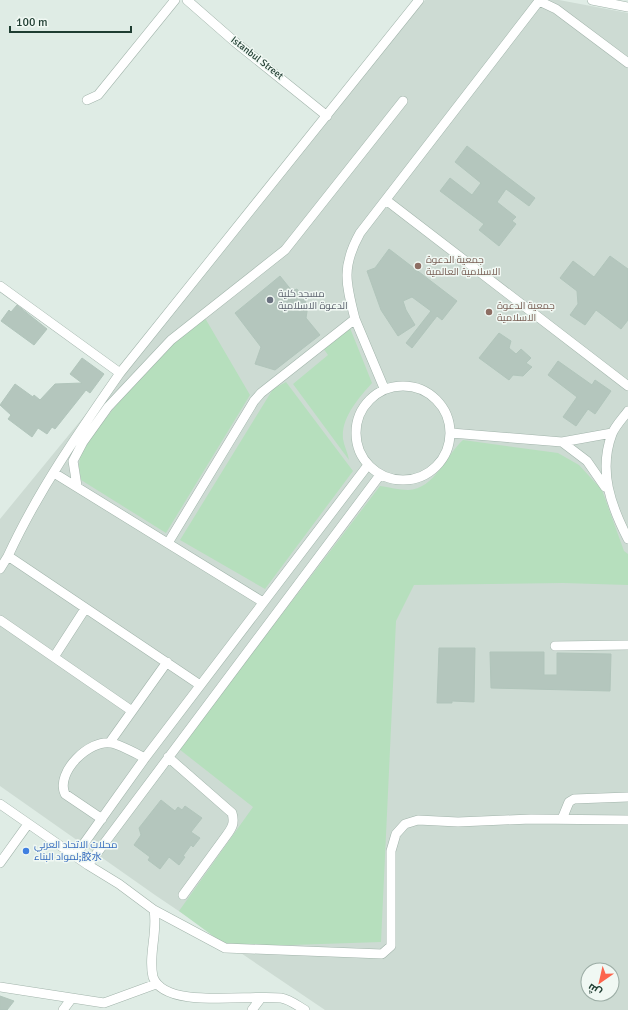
<svg xmlns="http://www.w3.org/2000/svg" width="628" height="1010" font-family="Signika,Cairo,'Noto Sans SC',sans-serif">
	<rect width="100%" height="100%" fill="#dfece5"/>
	<path fill="#cddbd3" fill-rule="evenodd" d="M425 0H559L628 13V1010H325L155 895 0 786V519ZM588 970H612V994H588Z"/>
	<path fill="#b6dfbd" d="M205 318 250 395 166 533 81 480 79 467 80 456 88 441 118 403 166 350Z
		M350 328 372 383C359 398 341 417 343 439 344 446 348 453 349 460L293 384 328 355 323 348Z
		M286 382 353 471 265 589 180 540 273 389Z
		M463 440 558 453 579 465 602 490 624 551 628 554V585L563 583 414 585 396 621 381 942 228 947 179 911 253 807 179 749 380 486C389 487 399 490 408 490 435 489 446 455 463 440Z"/>
	<path fill="#b4c6bd" stroke="#b1c5bb" d="M467 146 535 198 529 206 506 189 497 202 516 217 512 221 516 224 499 246 479 230 484 224 440 191 450 178 472 195 481 183 455 162Z
		M389 249 457 301 442 320 437 316 412 348 406 343 431 311 412 297 403 301 406 310 415 325 398 336 381 310 367 271 375 268Z
		M610 256 628 269V320L621 329 596 310 585 325 570 315 578 304 577 291 560 278 573 261 594 277Z
		M280 276 292 291 297 289 308 305 306 318 320 335 275 370 255 364 261 347 235 313Z
		M17 305 47 329 34 345 1 321 9 310 11 312Z
		M499 333 511 341 509 348 516 354 521 349 531 358 526 363 532 367 523 376 513 375 509 380 479 358Z
		M82 358 104 374 90 393 86 390 55 429 52 427 47 434 38 428 32 437 8 419 11 415 0 405 15 384 33 397 34 395 40 400 55 384 82 383 70 374Z
		M558 361 592 385 595 380 611 391 595 414 588 409 576 426 563 417 577 397 548 375Z
		M439 648H475L474 702 452 701V703H437Z
		M490 652H544V675H557V653L611 654 610 691 491 688Z
		M161 800 175 811 178 807 182 810 185 806 202 818 191 832 200 838 193 847 191 845 183 856 185 857 179 865 169 857 160 869 148 860 150 857 134 845 141 835 139 828Z
		M0 996 14 1001 7 1010H0Z"/>
	<g fill="none" stroke-linecap="round" stroke-linejoin="round">
		<defs>
			<path id="minor" d="M187 0 235 42 327 116
				M592 0 628 7
				M87 100 98 95 175 0
				M386 200 628 386
				M0 286 120 373
				M355 319C346 284 341 267 360 233L539 1 556 9 628 63
				M356 433a47 47 0 1 1 94 0a47 47 0 1 1-94 0Z
				M628 411C623 418 615 426 612 434 598 471 611 506 628 539
				M451 433 562 442 612 433
				M562 442 587 461 605 487
				M54 473 263 602
				M77 486 73 461 83 442 108 407 171 340 285 250 403 101
				M168 543 254 401 261 393 355 319 384 388
				M0 569 8 556
				M0 620 132 711
				M555 646 628 645
				M54 657 85 609
				M200 685 8 556C38 491 79 432 120 373L419 0
				M110 742 167 662
				M168 757 232 813C235 823 232 828 226 836L183 895
				M0 804 88 865 119 884 154 910C158 932 148 955 153 977 165 1010 248 994 281 998 289 999 298 1006 305 1010
				M102 819 65 794C55 772 90 739 111 743 119 744 137 754 145 758
				M562 819 569 802 574 799 628 797
				M75 856 145 758 368 465
				M0 863 28 824
				M88 865 380 475
				M154 910 225 948 382 954 391 946V851L396 834 405 824 418 820 458 822 531 819 628 820
				M0 987 104 1003 156 984
				M63 1010 72 998
				M252 1010 261 998"/>
		</defs>
		<use href="#minor" stroke="#a2b4ab" stroke-width="10"/>
		<use href="#minor" stroke="#fff" stroke-width="9"/>
	</g>
	<g fill="#8d6e63" stroke="#f0f8f3" stroke-width="1.5">
		<circle cx="418" cy="266" r="4"/>
		<circle cx="489" cy="312" r="4"/>
	</g>
	<circle fill="#6b7280" stroke="#f0f8f3" stroke-width="1.5" cx="270" cy="300" r="4"/>
	<circle fill="#3f7fe0" stroke="#f0f8f3" stroke-width="1.5" cx="26" cy="851" r="4"/>
	<g text-anchor="middle" dominant-baseline="central" stroke-width="3" stroke-linejoin="round" paint-order="stroke">
		<g font-size="10" fill="#1f3d31" stroke="#f0f8f3">
			<text transform="translate(257 58) rotate(38)">Istanbul Street</text>
		</g>
		<g font-size="10" fill="#785e54" stroke="#f0f8f3" text-anchor="start">
			<text x="426" y="260">جمعية الدعوة<tspan x="426" dy="12">الاسلامية العالمية</tspan></text>
			<text x="497" y="306">جمعية الدعوة<tspan x="497" dy="12">الاسلامية</tspan></text>
		</g>
		<g font-size="10" fill="#5b616d" stroke="#f0f8f3" text-anchor="start">
			<text x="278" y="294">مسجد كلية<tspan x="278" dy="12">الدعوة الاسلامية</tspan></text>
		</g>
		<g font-size="10" fill="#366cbe" stroke="#f0f8f3" text-anchor="start">
			<text x="34" y="845">محلات الاتحاد العربي<tspan x="34" dy="12">لمواد البناء;胶水</tspan></text>
		</g>
	</g>
	<g transform="translate(600 982) rotate(214)"><circle r="19" fill="#f0f8f3" stroke="#9cada5"/>
	<path d="M0-3L7 15L0 10L-7 15Z" fill="#fc654d"/>
	<text y="-6" font-size="11" font-weight="bold" text-anchor="middle" fill="#1f3d31">ش</text>
	</g>
	<path d="M10 26v6h121v-6" fill="none" stroke="#1f3d31" stroke-width="2"/>
	<text x="16" y="26" font-size="12" fill="#1f3d31" stroke="#f0f8f3" stroke-width="3" paint-order="stroke">100 m</text>
</svg>
